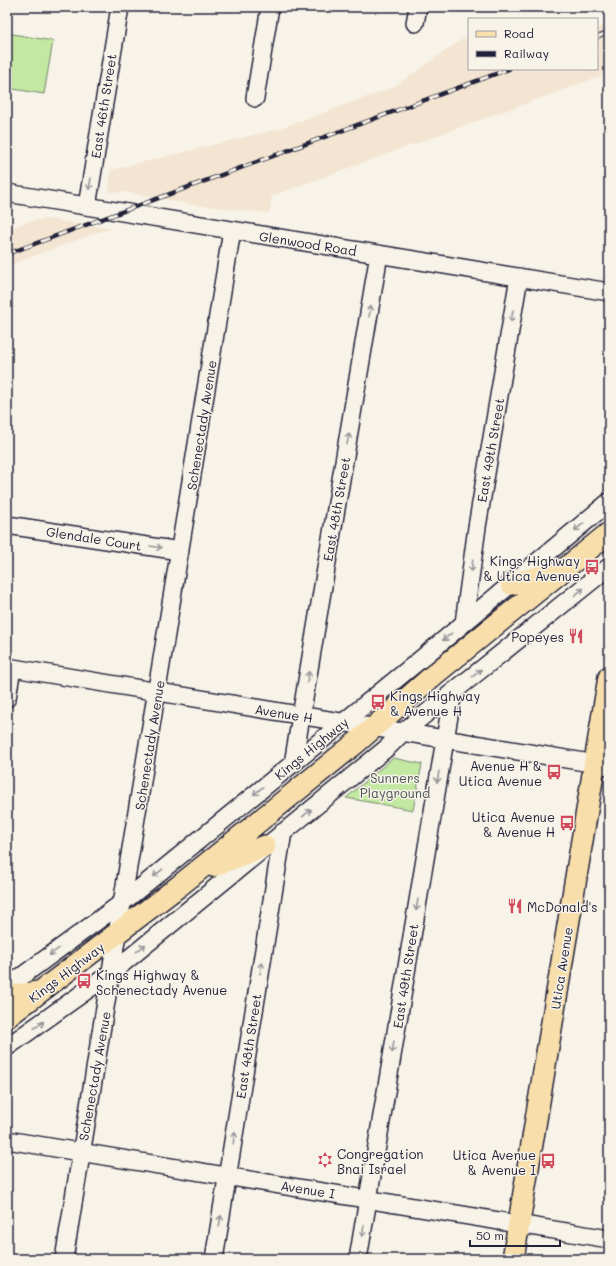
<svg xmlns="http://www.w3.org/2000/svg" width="616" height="1266" font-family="Mali,sans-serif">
	<rect width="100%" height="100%" fill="#f7f3e8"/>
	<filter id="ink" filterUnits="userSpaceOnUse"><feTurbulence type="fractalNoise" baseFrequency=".025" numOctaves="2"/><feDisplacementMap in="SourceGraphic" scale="8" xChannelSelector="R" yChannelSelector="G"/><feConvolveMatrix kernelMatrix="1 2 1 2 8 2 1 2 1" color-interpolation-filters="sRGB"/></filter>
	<g filter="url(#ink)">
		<path fill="#f3e5d1" d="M609 24V73L272 196 269 213 195 205 126 192H109L111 170 278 129 392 88 469 35V69H597V28Z
			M49 219 86 225 113 229 98 232 7 266V230L33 220Z"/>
		<path fill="#c3e8a1" stroke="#72856e" d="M7 33 53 41 44 94 7 88Z
			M393 758 422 764 413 810 346 798Z"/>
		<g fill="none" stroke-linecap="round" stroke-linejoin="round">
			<defs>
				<path id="minor" d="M415 23 418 7
					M255 98 270 7
					M7 193 609 292
					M87 206 120 7
					M7 525 180 551
					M464 623 477 527 519 277
					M7 667 609 766
					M7 698 12 668
					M293 764 379 254
					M7 987 123 902 421 659 609 502
					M7 1047 111 973 388 747 403 732 609 567
					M7 1140 609 1239
					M64 1259 232 230
					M214 1259 283 832
					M358 1259 453 692"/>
				<path id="major" d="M511 584 555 573
					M213 866 265 846
					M7 996 39 992
					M7 1017 179 886 357 742 435 674 609 533
					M513 1259 609 677"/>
			</defs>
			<use href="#minor" stroke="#22223b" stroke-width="20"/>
			<use href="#major" stroke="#22223b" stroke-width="24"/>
			<use href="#minor" stroke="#f7f3e8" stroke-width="17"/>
			<use href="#major" stroke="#f8deab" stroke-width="21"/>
			<defs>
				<path id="rail" d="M597 37 609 32
					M7 254 509 69"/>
			</defs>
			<use href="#rail" stroke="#22223b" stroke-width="4.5"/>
			<use href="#rail" stroke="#f7f3e8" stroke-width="3" stroke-dasharray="9" stroke-linecap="butt"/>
		</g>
		<defs><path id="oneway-shaft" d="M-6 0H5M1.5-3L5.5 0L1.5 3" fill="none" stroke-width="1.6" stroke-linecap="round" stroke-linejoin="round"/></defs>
		<g stroke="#97959a">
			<use href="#oneway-shaft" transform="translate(90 184) rotate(99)"/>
			<use href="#oneway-shaft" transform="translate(370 311) rotate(-81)"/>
			<use href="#oneway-shaft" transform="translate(512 316) rotate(100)"/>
			<use href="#oneway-shaft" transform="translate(348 439) rotate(-80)"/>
			<use href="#oneway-shaft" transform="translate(579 527) rotate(140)"/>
			<use href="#oneway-shaft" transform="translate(156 547) rotate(9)"/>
			<use href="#oneway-shaft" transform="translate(472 566) rotate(97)"/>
			<use href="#oneway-shaft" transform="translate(579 592) rotate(-38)"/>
			<use href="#oneway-shaft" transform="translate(447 637) rotate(140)"/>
			<use href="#oneway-shaft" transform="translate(477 673) rotate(-39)"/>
			<use href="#oneway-shaft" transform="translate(308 677) rotate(-81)"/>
			<use href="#oneway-shaft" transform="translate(438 777) rotate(99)"/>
			<use href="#oneway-shaft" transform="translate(258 791) rotate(141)"/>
			<use href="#oneway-shaft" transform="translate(307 813) rotate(-39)"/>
			<use href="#oneway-shaft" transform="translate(158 873) rotate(141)"/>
			<use href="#oneway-shaft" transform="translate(417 905) rotate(99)"/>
			<use href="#oneway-shaft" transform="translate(141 948) rotate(-39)"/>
			<use href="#oneway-shaft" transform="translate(54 952) rotate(144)"/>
			<use href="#oneway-shaft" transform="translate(261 968) rotate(-81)"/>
			<use href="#oneway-shaft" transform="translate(39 1025) rotate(-35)"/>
			<use href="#oneway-shaft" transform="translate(393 1047) rotate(99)"/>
			<use href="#oneway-shaft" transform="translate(234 1138) rotate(-81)"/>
			<use href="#oneway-shaft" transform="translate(220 1221) rotate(-81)"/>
			<use href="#oneway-shaft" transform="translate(363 1231) rotate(99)"/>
		</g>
	</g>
	<defs>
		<symbol id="bus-bare" viewBox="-9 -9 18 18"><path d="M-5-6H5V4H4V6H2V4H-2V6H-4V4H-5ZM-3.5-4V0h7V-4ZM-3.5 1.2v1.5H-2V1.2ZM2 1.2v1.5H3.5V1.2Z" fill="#d1495b" stroke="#f7f3e8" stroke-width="2.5" paint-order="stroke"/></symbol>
		<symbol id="restaurant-bare" viewBox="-9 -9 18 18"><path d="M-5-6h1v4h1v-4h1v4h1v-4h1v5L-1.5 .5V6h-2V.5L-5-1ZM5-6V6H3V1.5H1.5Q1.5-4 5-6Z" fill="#d1495b" stroke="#f7f3e8" stroke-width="2.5" paint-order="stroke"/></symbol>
		<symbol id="synagogue-bare" viewBox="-9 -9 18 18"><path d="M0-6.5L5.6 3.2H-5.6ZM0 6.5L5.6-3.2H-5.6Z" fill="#d1495b" stroke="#f7f3e8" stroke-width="2.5" paint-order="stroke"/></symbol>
	</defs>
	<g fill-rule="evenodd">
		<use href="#bus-bare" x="581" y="556" width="22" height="22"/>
		<use href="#restaurant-bare" x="565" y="625" width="22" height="22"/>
		<use href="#bus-bare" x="367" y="691" width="22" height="22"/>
		<use href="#bus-bare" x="543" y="761" width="22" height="22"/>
		<use href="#bus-bare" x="556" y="812" width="22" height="22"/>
		<use href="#restaurant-bare" x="504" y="895" width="22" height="22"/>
		<use href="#bus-bare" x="73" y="970" width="22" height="22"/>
		<use href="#synagogue-bare" x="314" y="1149" width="22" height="22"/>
		<use href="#bus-bare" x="537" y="1150" width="22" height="22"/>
	</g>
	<g text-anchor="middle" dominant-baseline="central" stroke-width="3" stroke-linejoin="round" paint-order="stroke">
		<g font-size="13" fill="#22223b" stroke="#f7f3e8">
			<text transform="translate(103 106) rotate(-81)">East 46th Street</text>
			<text transform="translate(308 243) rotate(9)">Glenwood Road</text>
			<text transform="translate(201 425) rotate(-81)">Schenectady Avenue</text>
			<text transform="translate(490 450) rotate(-80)">East 49th Street</text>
			<text transform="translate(336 509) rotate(-80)">East 48th Street</text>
			<text transform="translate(94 538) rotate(9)">Glendale Court</text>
			<text transform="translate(284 713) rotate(9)">Avenue H</text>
			<text transform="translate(149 745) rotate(-81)">Schenectady Avenue</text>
			<text transform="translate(311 748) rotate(-39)">Kings Highway</text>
			<text transform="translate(561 968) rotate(-81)">Utica Avenue</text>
			<text transform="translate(66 972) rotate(-37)">Kings Highway</text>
			<text transform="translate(405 976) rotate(-81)">East 49th Street</text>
			<text transform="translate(248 1046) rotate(-81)">East 48th Street</text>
			<text transform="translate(94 1076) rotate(-80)">Schenectady Avenue</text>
			<text transform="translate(308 1189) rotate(9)">Avenue I</text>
		</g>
		<g font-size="13" fill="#22223b" stroke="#f7f3e8" text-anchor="end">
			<text x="580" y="560">Kings Highway<tspan x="580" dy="15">&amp; Utica Avenue</tspan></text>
			<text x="564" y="636">Popeyes</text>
			<text x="390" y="695" text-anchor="start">Kings Highway<tspan x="390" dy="15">&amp; Avenue H</tspan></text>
			<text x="542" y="765">Avenue H &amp;<tspan x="542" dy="15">Utica Avenue</tspan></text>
			<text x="555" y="816">Utica Avenue<tspan x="555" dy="15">&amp; Avenue H</tspan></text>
			<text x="527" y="906" text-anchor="start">McDonald's</text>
			<text x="96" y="974" text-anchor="start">Kings Highway &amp;<tspan x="96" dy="15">Schenectady Avenue</tspan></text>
			<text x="337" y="1153" text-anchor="start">Congregation<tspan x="337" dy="15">Bnai Israel</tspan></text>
			<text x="536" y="1154">Utica Avenue<tspan x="536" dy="15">&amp; Avenue I</tspan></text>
		</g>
		<g font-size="13" fill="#4a5454" stroke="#f7f3e8">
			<text x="395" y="777">Sunners<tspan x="395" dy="15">Playground</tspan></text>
		</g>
	</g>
	<rect width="616" height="1266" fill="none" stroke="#f7f3e8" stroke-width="24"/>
	<rect x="12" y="12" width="592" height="1242" fill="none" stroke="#22223b" stroke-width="1.5" filter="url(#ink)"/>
	<rect x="468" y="18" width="130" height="52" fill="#f7f3e8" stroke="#a29fa3"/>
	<rect x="476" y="31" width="20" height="6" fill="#f8deab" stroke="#a29fa3"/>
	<text x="504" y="38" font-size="12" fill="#22223b">Road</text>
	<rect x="476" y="51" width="20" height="6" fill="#22223b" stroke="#a29fa3"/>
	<text x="504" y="58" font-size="12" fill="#22223b">Railway</text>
	<path d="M470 1240v6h90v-6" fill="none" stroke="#22223b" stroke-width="2"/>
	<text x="476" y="1240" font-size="12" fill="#22223b" stroke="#f7f3e8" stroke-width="3" paint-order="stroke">50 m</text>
</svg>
